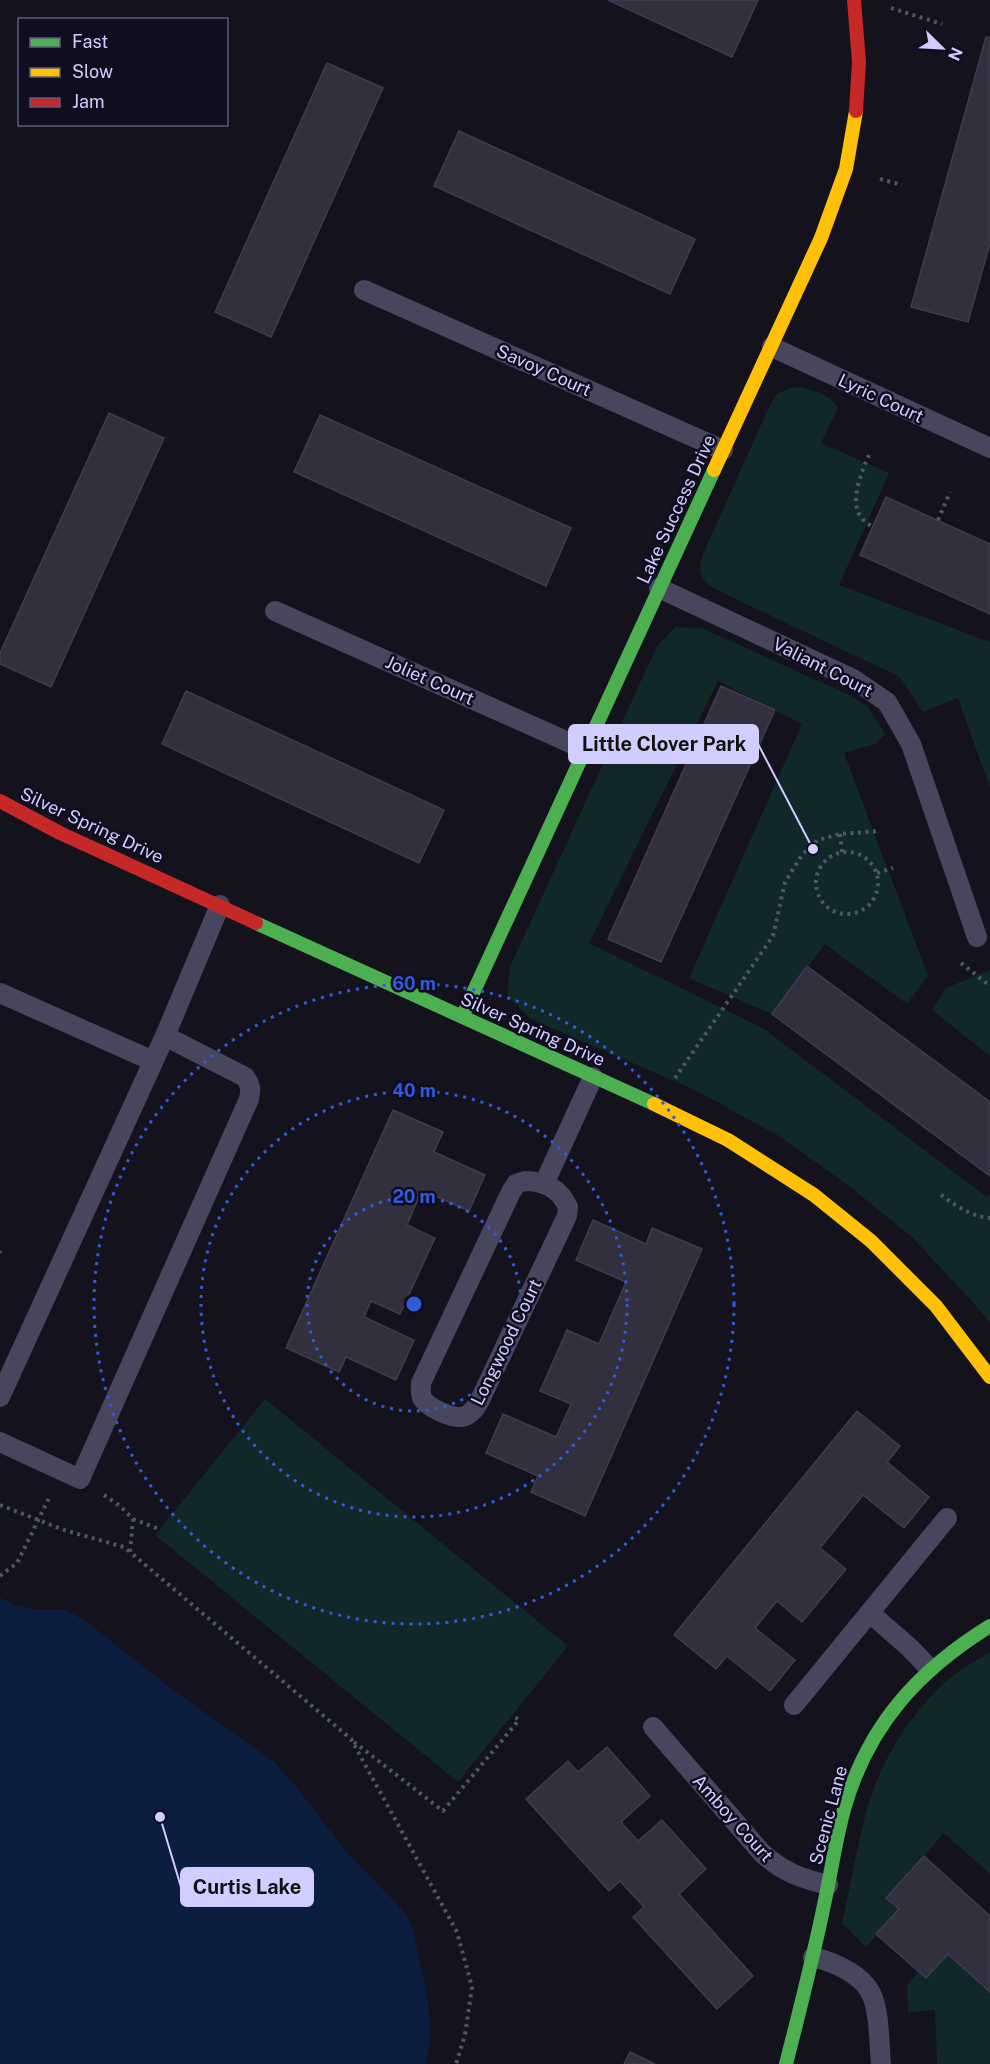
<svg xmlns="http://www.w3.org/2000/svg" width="990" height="2064" font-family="'Public Sans',sans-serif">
	<rect width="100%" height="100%" fill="#14121d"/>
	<path fill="#112828" d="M794 387C809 388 831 394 838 408L821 443 889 473 839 585 990 642V788L958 698 923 712 900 677 719 591C702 581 696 574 703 554L770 405 778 393Z
		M675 627 702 628 849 695 868 707 885 734 875 744 844 753 928 976 907 1004 825 944 772 1014 689 978 802 724 718 681 589 943 764 1029 987 1197 990 1194V1323L980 1310 913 1238 848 1185 779 1136 693 1089 531 1019 507 996 510 967 657 646Z
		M990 970V1056L932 1010 946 988Z
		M265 1399 568 1646 458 1782 155 1535Z
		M990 1652V1874L944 1833 886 1898 899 1909 866 1947 842 1923C851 1884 857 1844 868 1806 883 1755 916 1704 959 1671 968 1664 980 1659 990 1652Z
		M948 1954 990 1992V2064H937L935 2010 908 2012 907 1985 918 1972 926 1978Z"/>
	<path fill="#0b1e3f" d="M0 1598 15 1605 40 1610H67L88 1623 173 1690 274 1762 294 1784 345 1850 397 1904 409 1919 413 1929C421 1973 438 2021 425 2064H0Z"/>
	<path fill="#322f3f" stroke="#3f3b51" stroke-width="1.5" d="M608 0H758L732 57Z
		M986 37 990 38V243L968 322 911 307Z
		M327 63 383 88 271 337 215 312Z
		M459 131 695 239 670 294 434 186Z
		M109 413 164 438 51 687 0 664V653Z
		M320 415 571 528 546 586 294 472Z
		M886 497 990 544V614L860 555Z
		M721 686 775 710 661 962 608 939Z
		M186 691 444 810 419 863 162 744Z
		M807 966 990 1102V1176L772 1014Z
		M393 1110 443 1132 434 1152 485 1175 469 1211 422 1190 407 1225 435 1238 400 1314 371 1301 364 1317 414 1340 396 1380 346 1357 339 1372 286 1348Z
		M593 1220 646 1244 652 1228 702 1249 585 1516 531 1492 538 1476 486 1453 503 1414 556 1437 571 1404 540 1391 567 1330 599 1344 626 1282 576 1260Z
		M857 1411 900 1446 887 1462 929 1497 904 1528 863 1495 820 1548 846 1569 802 1622 777 1601 755 1628 795 1660 770 1691 727 1656 716 1669 674 1635Z
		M607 1747 650 1796 621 1822 638 1841 662 1820 706 1869 679 1894 753 1976 717 2009 633 1917 644 1907 620 1881 609 1891 526 1799 568 1761 578 1772Z
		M924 1856 990 1916V1992L948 1954 926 1978 876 1934 899 1909 886 1898Z
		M630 2052 655 2064H624Z"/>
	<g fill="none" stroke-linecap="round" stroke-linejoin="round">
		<path stroke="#4a5966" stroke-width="4" stroke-dasharray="3 4.5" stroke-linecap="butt" d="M891 8 942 24
			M880 179 902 185
			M869 455C862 471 848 503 862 518 864 522 869 524 873 527
			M938 520 950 492
			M840 834 842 852
			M816 883a31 31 0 1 1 62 0a31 31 0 1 1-62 0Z
			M877 873 893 868
			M961 963 990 986
			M675 1078 773 936 785 882 802 855 818 840 840 834 880 831
			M941 1195C955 1205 972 1217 990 1218
			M0 1252 1 1253
			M104 1495 120 1506 133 1519 130 1552 351 1739 457 1932 472 1987 465 2035 456 2064
			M0 1505 64 1530 124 1547 130 1552
			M133 1519 159 1529
			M0 1576 17 1563 50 1496
			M354 1742 443 1811 519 1720 512 1715"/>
		<path stroke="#47465e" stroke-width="20" d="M364 290 723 450
			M772 347 990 448
			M659 588 853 679 887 702 911 744 977 937
			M275 611 586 750
			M0 993 153 1061
			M525 1181C544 1181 560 1189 568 1207L567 1216 479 1402C475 1409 470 1416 461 1417 450 1418 427 1407 422 1398 420 1393 421 1389 421 1383L511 1192 516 1184Z
			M544 1184 593 1077
			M0 1397 165 1036 220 905
			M0 1442 80 1479 249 1099C251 1090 251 1085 245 1077L165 1036
			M870 1613 910 1648 929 1668
			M794 1705 947 1518
			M653 1727 762 1853C784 1873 801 1878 828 1885
			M813 1957C834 1962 865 1975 873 1998 880 2018 879 2043 881 2064"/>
		<path stroke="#4caf50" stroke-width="14" d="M256 923 654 1104
			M462 1017 714 470
			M786 2064C800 2009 814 1955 825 1900 832 1868 836 1837 845 1806 869 1724 919 1670 990 1626"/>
		<path stroke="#ffc107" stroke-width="14" d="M714 470 821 238 846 169 856 111
			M654 1104 728 1140 814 1195 871 1241 936 1306 990 1377"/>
		<path stroke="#c62828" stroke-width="14" d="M854 0 859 62 856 111
			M0 801 60 833 256 923"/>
	</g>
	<g fill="none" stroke="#2f5bdc" stroke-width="3" stroke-dasharray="3 6">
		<circle cx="414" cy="1304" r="107"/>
		<circle cx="414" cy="1304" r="213"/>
		<circle cx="414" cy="1304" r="320"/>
	</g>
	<g text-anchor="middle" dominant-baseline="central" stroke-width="5" stroke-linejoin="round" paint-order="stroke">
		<g font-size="18" fill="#d2cdff" stroke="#100d21">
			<text transform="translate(544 370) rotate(24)">Savoy Court</text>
			<text transform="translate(881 398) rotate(25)">Lyric Court</text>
			<text transform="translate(676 509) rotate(-65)">Lake Success Drive</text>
			<text transform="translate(823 667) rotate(27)">Valiant Court</text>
			<text transform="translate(430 680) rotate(24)">Joliet Court</text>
			<text transform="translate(92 825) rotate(25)">Silver Spring Drive</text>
			<text transform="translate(533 1029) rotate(24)">Silver Spring Drive</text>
			<text transform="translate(506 1342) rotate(-64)">Longwood Court</text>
			<text transform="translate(828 1815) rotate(-75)">Scenic Lane</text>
			<text transform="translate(733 1818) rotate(48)">Amboy Court</text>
		</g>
	</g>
	<circle cx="414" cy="1304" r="9" fill="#2f5bdc" stroke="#100d21" stroke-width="3"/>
	<g font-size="18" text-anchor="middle" font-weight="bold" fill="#2f5bdc" stroke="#100d21" stroke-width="5" stroke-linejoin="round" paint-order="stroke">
		<text x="414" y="990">60 m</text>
		<text x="414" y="1097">40 m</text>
		<text x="414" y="1203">20 m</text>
	</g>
	<path fill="none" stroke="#d2cdff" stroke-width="2" d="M813 849L758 744M160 1817L181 1887"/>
	<g fill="#d2cdff" stroke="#100d21" stroke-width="2">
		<circle cx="813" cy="849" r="6"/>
		<circle cx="160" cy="1817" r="6"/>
	</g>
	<g fill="#d2cdff" stroke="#d2cdff" stroke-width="2">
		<rect x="569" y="725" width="189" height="38" rx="6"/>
		<rect x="181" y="1868" width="132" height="38" rx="6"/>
	</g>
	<g font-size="20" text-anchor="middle" font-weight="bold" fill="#111">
		<text x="664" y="751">Little Clover Park</text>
		<text x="247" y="1894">Curtis Lake</text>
	</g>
	<rect x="18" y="18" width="210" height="108" fill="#100d21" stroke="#5e5a7a" stroke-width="1.5"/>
	<rect x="30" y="38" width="30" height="9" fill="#4caf50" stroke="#5e5a7a" stroke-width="1.5"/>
	<text x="72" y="48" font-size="18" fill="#d2cdff">Fast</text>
	<rect x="30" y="68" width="30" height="9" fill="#ffc107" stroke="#5e5a7a" stroke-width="1.5"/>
	<text x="72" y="78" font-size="18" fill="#d2cdff">Slow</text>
	<rect x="30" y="98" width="30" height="9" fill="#c62828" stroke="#5e5a7a" stroke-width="1.5"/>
	<text x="72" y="108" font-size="18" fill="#d2cdff">Jam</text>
	<g transform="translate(942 48) rotate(114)" stroke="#100d21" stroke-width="4.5" paint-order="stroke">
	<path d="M0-4.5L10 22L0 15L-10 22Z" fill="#d2cdff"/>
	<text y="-9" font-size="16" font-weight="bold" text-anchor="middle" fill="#d2cdff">N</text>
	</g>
</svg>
